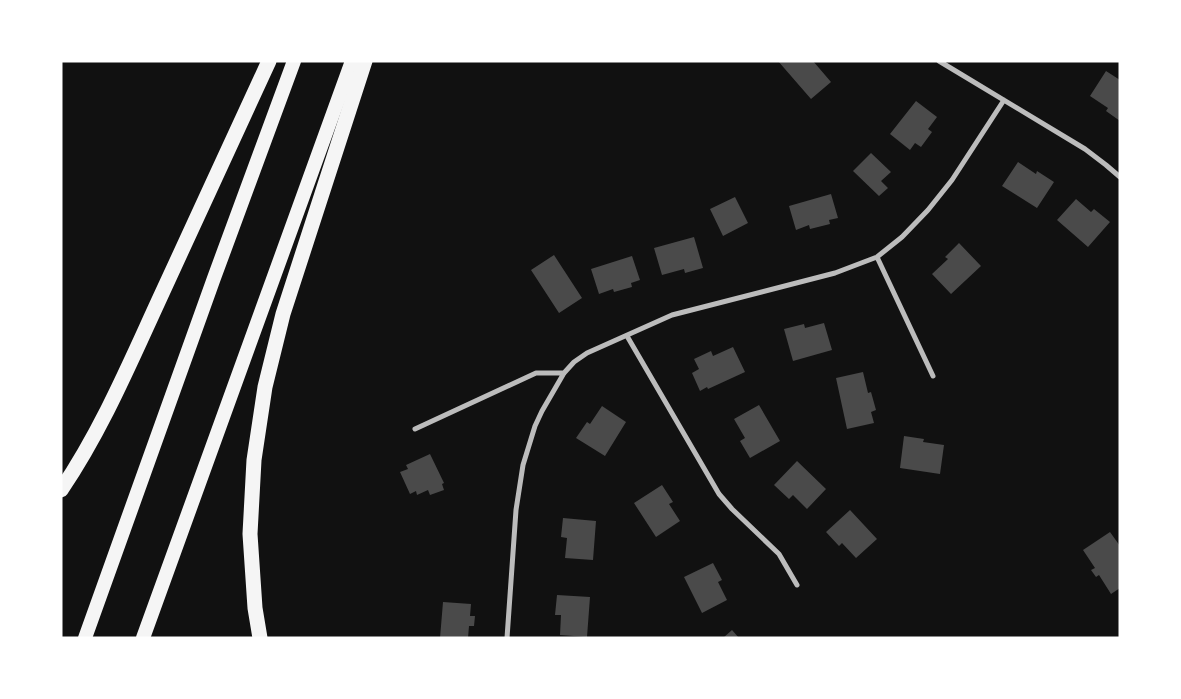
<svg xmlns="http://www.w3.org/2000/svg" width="1181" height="699" font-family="Jost,sans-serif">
	<rect width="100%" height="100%" fill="#111"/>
	<path fill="#4a4a4a" d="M778 61H813L831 82 811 99Z
		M1106 71 1120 80V121L1106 111 1108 108 1090 96Z
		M916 101 937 117 928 129 932 132 921 147 915 143 910 150 890 134Z
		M871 153 891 172 881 181 888 188 879 196 853 171Z
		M1018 162 1036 174 1037 171 1054 182 1037 208 1002 186Z
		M831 194 838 218 829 220 830 224 810 229 809 225 796 230 789 206Z
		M735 197 748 223 723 236 710 209Z
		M1076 199 1091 212 1094 209 1110 222 1088 247 1057 220Z
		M694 237 703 268 685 273 684 269 662 275 654 248Z
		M959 243 981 266 951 294 932 274 948 259 945 257Z
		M554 255 582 298 559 313 531 270Z
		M632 256 640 280 631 283 632 287 614 292 613 289 599 294 591 269Z
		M824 323 832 350 793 361 784 329 804 324 805 328Z
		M733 347 745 372 708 389 707 387 700 391 692 373 699 369 694 359 711 351 713 356Z
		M863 372 868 393 871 392 876 410 871 412 874 423 847 429 836 378Z
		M759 405 780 441 750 458 740 441 745 438 734 419Z
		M602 406 626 422 605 456 576 438 587 422 590 424Z
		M904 436 924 439 923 442 944 445 940 474 900 468Z
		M430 454 444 483 442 484 444 490 430 495 428 490 417 495 416 491 410 494 400 472 408 469 406 465Z
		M797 461 826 489 807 509 793 495 789 499 774 485Z
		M662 485 673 502 669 504 680 521 656 537 634 503Z
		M850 510 877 539 856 558 842 543 839 546 826 532Z
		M563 518 596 521 593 560 565 558 567 538 561 537Z
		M1110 532 1120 546V588L1111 594 1099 575 1096 577 1091 570 1095 568 1083 550Z
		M713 563 722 580 718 582 727 600 702 613 684 577Z
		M557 595 590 597 587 637 560 635 561 615H555Z
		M443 602 471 604 470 616H475L474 626H469L468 638H440Z
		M732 630 739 638H723Z"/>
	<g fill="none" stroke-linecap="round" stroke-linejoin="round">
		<path stroke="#bcbcbc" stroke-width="5" d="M939 61 1085 149 1106 165 1120 177
			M877 257 933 376
			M627 336 719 494 732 509 779 554 797 585
			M415 429 536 373H564
			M507 638 516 510 523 465 535 426 542 411 564 373 574 362 587 353 672 315 835 273 877 257 902 237 928 210 952 180 1004 100"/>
		<path stroke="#f5f5f5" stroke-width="14" d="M85 638 214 278 294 61
			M143 638 352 61"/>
		<path stroke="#f5f5f5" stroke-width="15" d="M61 490C101 431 129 365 158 302 195 222 232 141 269 61
			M260 638 255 608 250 534 254 460 265 387 283 314 365 61"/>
	</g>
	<rect width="1181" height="699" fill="none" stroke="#ffffff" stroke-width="125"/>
</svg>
